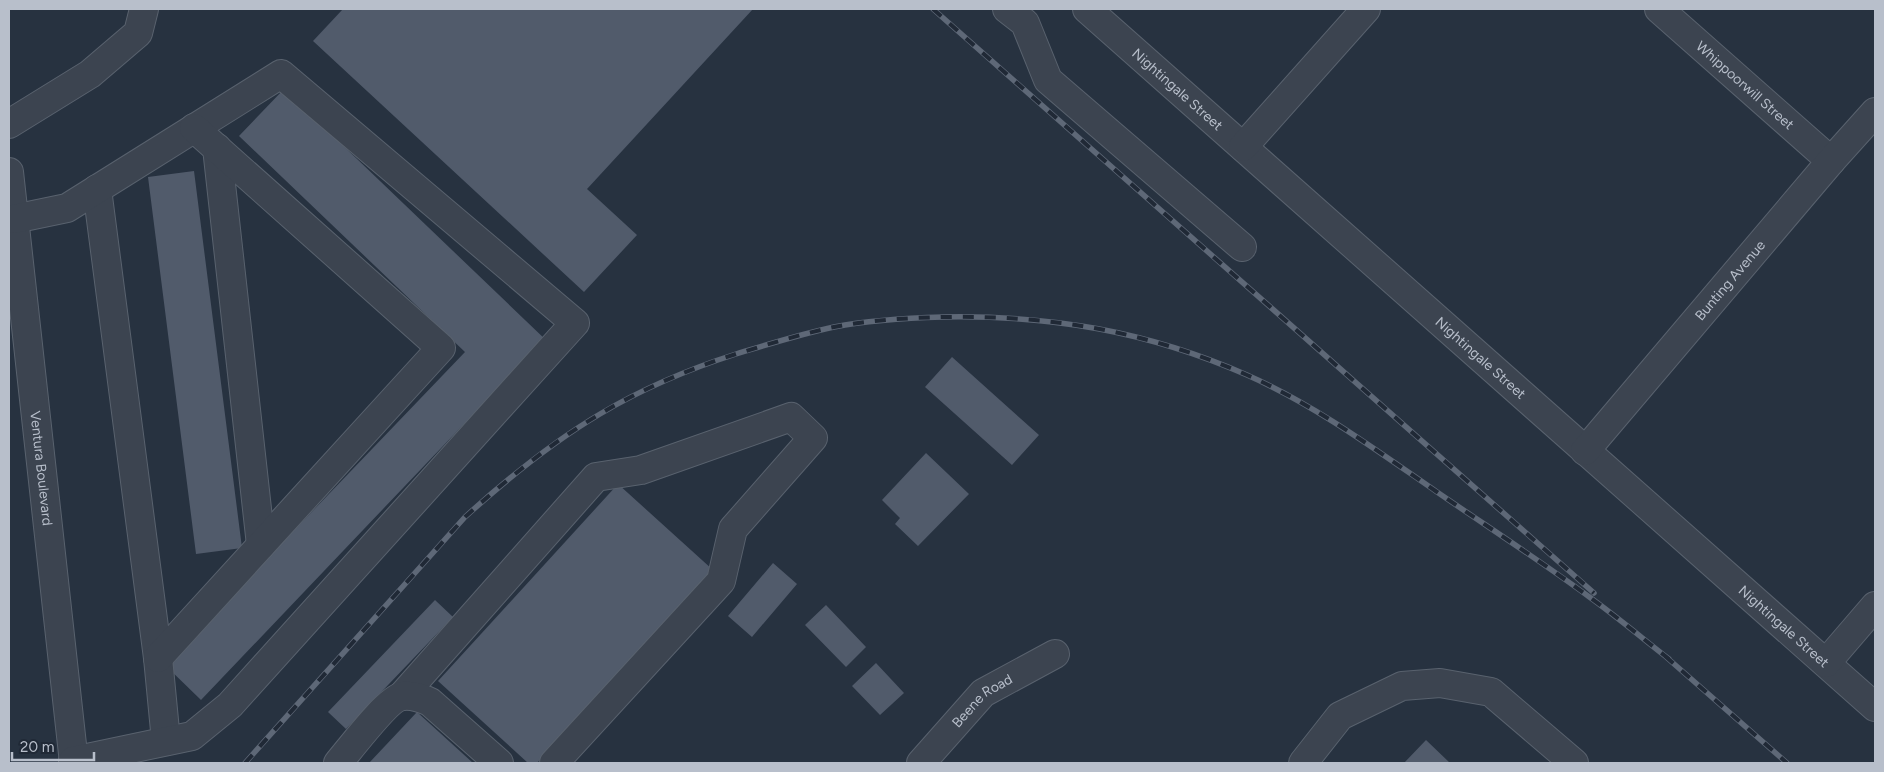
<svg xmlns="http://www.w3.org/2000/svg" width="1884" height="772" font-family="Figtree,sans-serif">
	<rect width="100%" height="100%" fill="#273240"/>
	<path fill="#515b6b" d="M343 9H753L587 189 637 235 584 292 313 41Z
		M284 89 548 342 505 381 201 700 165 665 465 352 239 136Z
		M194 171 242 548 196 554 148 177Z
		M952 357 1039 435 1012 465 925 387Z
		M926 453 969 494 918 546 895 524 900 518 882 500Z
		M618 484 713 570 537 763H528L438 681Z
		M773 563 797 584 752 637 728 616Z
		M435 600 453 617 346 729 328 712Z
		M826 605 866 647 846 667 805 625Z
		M876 663 904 693 880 715 852 686Z
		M417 712 473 763H369Z
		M1426 740 1450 763H1404Z"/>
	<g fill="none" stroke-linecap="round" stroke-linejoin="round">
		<defs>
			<g id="minor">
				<path d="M1007 9 1025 23 1048 80 1242 247"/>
				<path id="s1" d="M1087 9 1875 707"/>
				<path id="s2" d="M1659 9 1831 161"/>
				<path d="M9 124 90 74 138 33 144 9"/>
				<path d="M1243 147 1366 9"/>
				<path d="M217 148 261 545"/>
				<path id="s3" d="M9 172 74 763"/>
				<path d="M97 189 158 658 166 741"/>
				<path d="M14 219 67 208 281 74 575 323 230 705 192 736 73 761"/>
				<path id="s4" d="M1585 451 1831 161 1875 112"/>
				<path d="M158 658 441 348 194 128"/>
				<path d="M1826 663 1875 606"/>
				<path d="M402 696 596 477 641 470 791 417 813 438 733 529 721 581 554 763"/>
				<path d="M338 763C350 749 388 698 403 696 413 695 421 698 430 702L499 763"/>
				<path id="s5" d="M921 763 983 693 1055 654"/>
				<path d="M1303 763 1340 716 1402 686 1440 683 1491 692 1574 763"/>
			</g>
		</defs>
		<use href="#minor" stroke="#59626e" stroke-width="30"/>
		<use href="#minor" stroke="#3c4450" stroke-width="28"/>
		<defs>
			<path id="rail" d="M933 9 1594 593
				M1665 656 1787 763
				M245 763 465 517C507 479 551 443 600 414 642 389 689 369 736 354 769 344 801 334 834 327 870 320 907 318 943 317 1051 315 1147 331 1247 375 1315 405 1376 450 1437 492 1488 527 1539 560 1588 596 1616 616 1642 638 1669 659"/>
		</defs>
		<use href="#rail" stroke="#5e6877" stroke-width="5.5"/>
		<use href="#rail" stroke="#202936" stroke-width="4" stroke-dasharray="11" stroke-linecap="butt"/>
	</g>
	<g text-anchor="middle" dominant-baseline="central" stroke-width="4" stroke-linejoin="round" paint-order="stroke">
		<g font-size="14" fill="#b8bfcb" stroke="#202936">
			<text stroke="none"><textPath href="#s2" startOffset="115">Whippoorwill Street</textPath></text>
			<text stroke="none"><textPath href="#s1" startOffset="121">Nightingale Street</textPath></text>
			<text stroke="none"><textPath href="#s4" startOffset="224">Bunting Avenue</textPath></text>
			<text stroke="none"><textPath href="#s1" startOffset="526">Nightingale Street</textPath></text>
			<text stroke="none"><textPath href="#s3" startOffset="298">Ventura Boulevard</textPath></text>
			<text stroke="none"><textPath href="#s1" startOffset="931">Nightingale Street</textPath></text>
			<text stroke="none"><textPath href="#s5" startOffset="88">Beene Road</textPath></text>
		</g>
	</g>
	<rect width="1884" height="772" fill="none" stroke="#b8bfcb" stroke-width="20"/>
	<path d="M12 752v8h82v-8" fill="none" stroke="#b8bfcb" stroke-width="2.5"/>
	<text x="20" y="752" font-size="15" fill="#b8bfcb" stroke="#202936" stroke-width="4" paint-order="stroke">20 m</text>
</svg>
